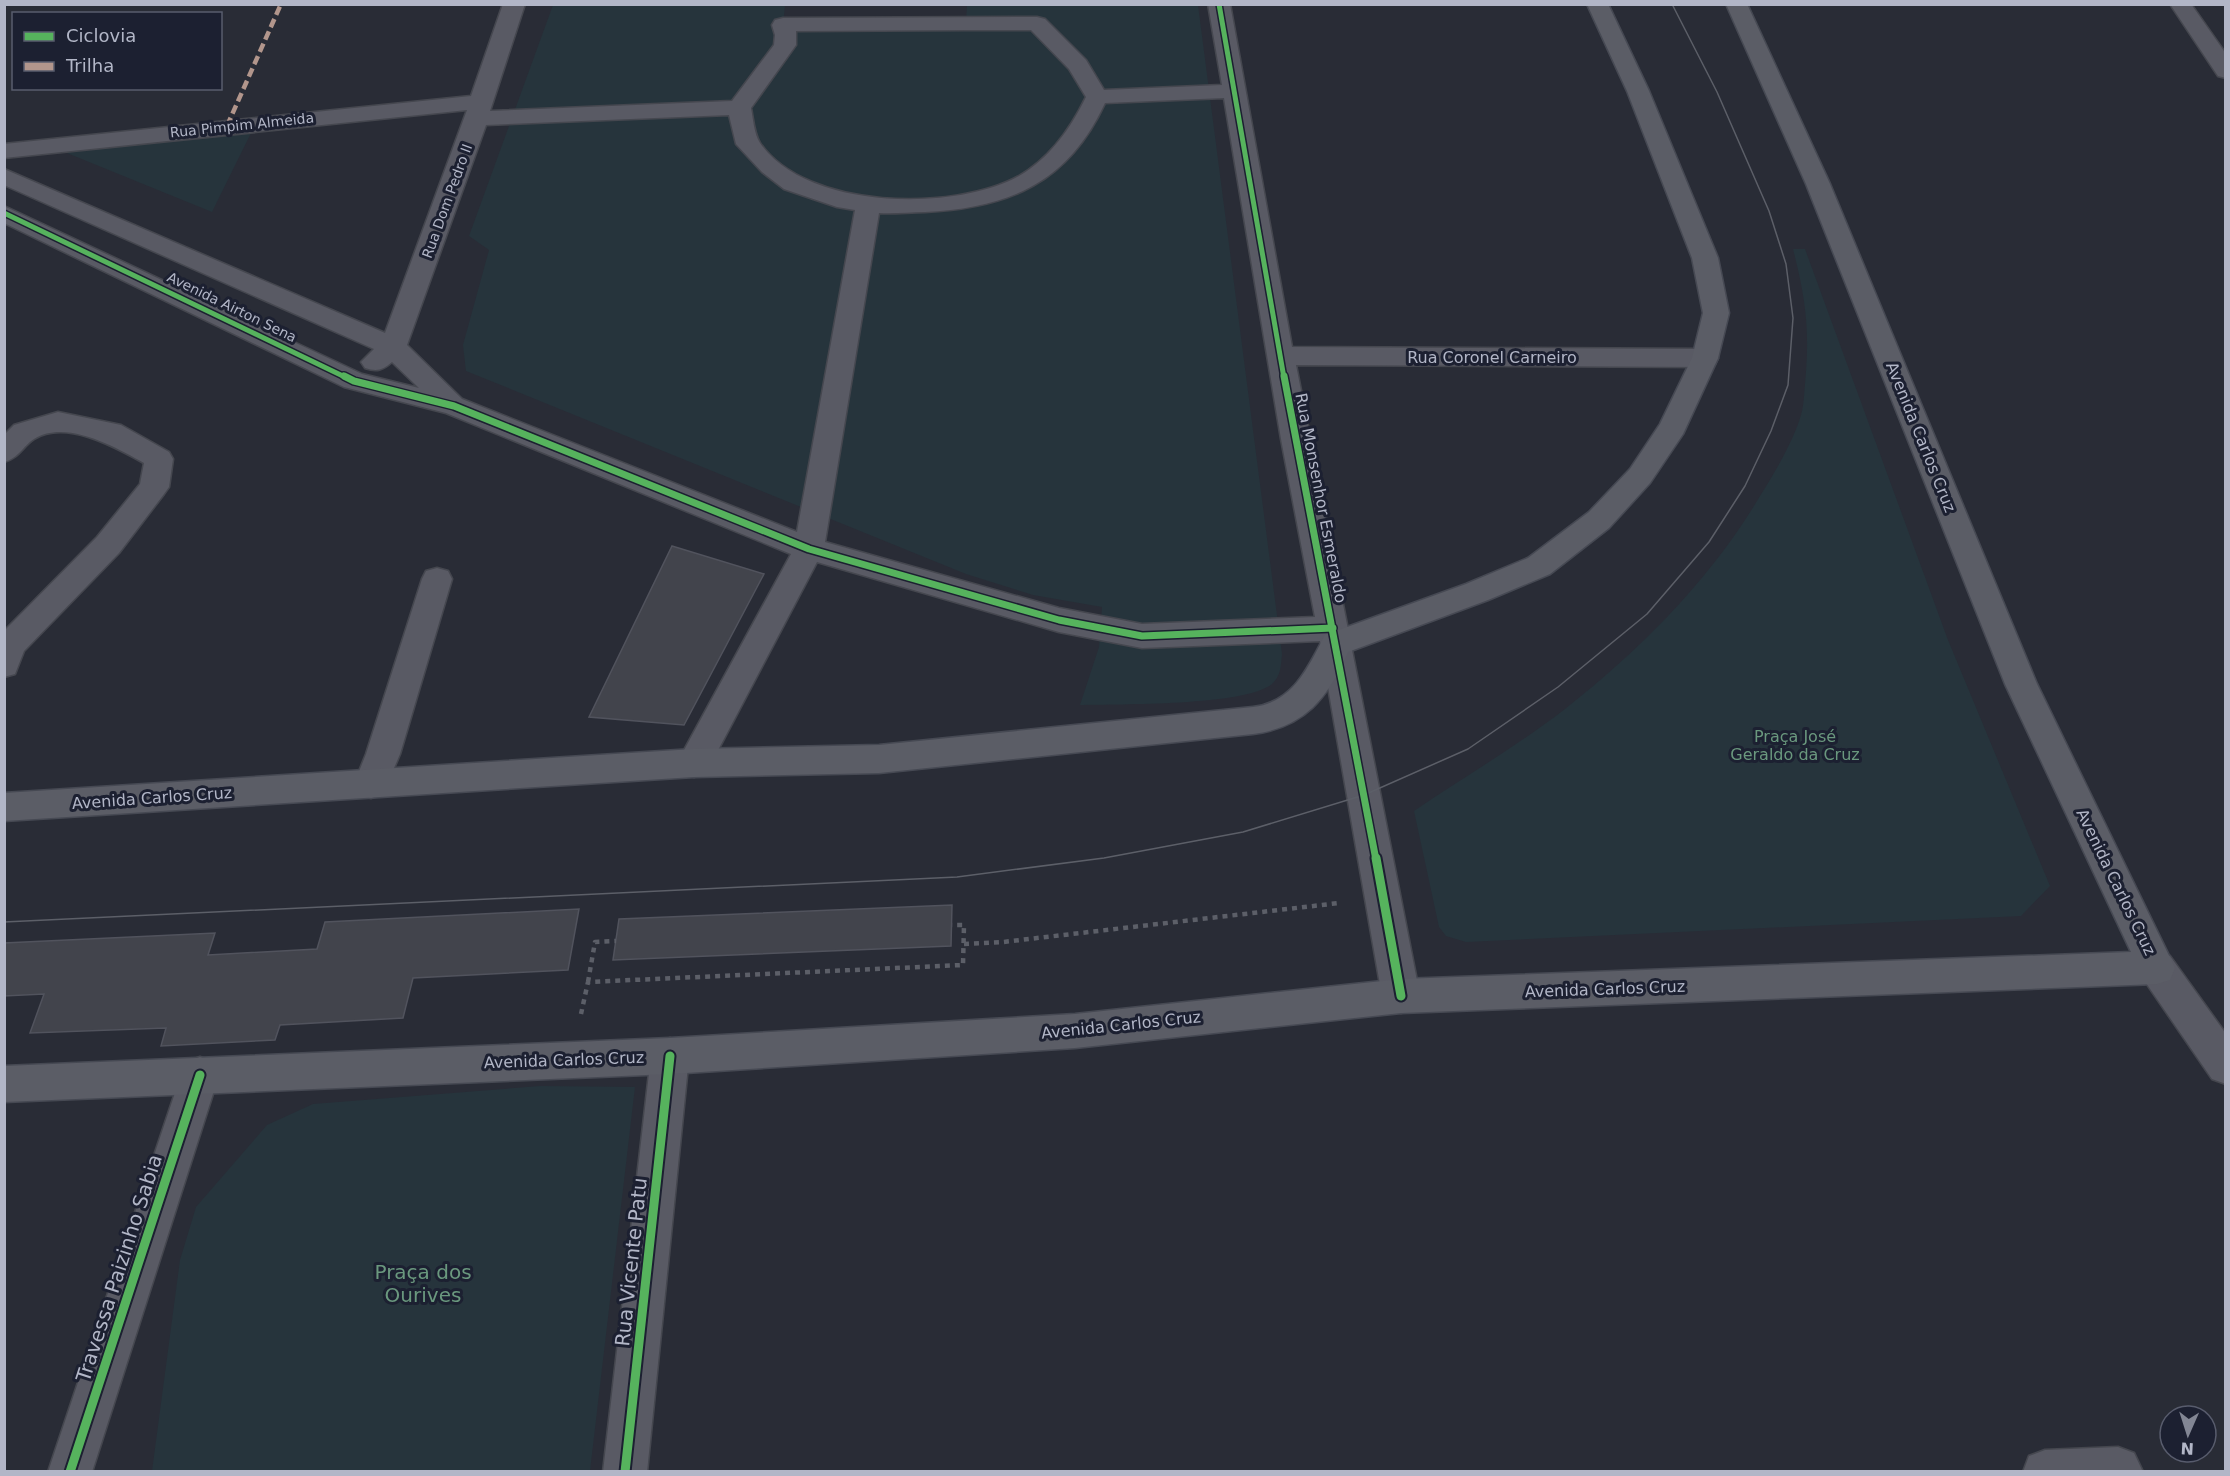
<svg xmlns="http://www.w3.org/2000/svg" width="2230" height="1476" font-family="'DejaVu Sans',sans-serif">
	<rect width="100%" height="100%" fill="#292c36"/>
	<path fill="#26343c" d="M553 5H785L783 25 966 22 967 5H1198L1282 654C1281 665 1281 676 1272 684 1245 706 1119 704 1080 705L1099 647 1102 607 1033 595 966 574 466 371 463 345 489 250 469 236Z
		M251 133 212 212 62 151Z
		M1793 249H1805L1948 640 2050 886 2021 916 1466 942 1446 936 1439 927 1414 811C1464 777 1517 746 1565 709 1640 650 1711 579 1760 496 1774 474 1794 440 1801 415 1804 405 1804 394 1805 384 1810 331 1806 300 1793 249Z
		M540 1086 635 1087 590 1471H152L180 1260 196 1207 267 1125 313 1104Z"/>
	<path fill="#42444c" stroke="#51535d" stroke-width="1.5" d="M672 546 764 574 684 725 589 717Z
		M952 905 951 946 613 960 619 919Z
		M579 909 568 970 413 978 403 1018 280 1025 275 1040 161 1046 166 1028 30 1033 44 994 4 996V943L215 933 208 955 317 949 325 922Z"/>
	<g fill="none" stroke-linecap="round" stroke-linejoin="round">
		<defs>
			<path id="minor" d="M503 4H525L490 111 732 101 774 45 775 35 772 25 775 20 783 18 1037 17 1045 19 1086 60 1104 90 1222 85 1208 4H1230L1292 347 1705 349 1715 352 1718 358 1715 364 1705 367 1296 365 1420 996 1414 1008 1401 1013 1388 1008 1382 996 1320 641 1142 648 1059 632 817 562 706 773 694 777 682 773 677 763 791 554 446 413 344 387 4 223V206L362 374 419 388 392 362C383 370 377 372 365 368L361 362 374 349 4 185V169L385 333 467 110 4 158V144L471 96ZM966 30H1031L1069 69 1086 97C1071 128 1049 159 1019 176 954 212 806 210 760 143 754 134 753 118 751 108L796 45V31ZM1224 98 1281 439 1315 617 1142 624 1059 608 825 542 879 213C894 214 910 212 925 212 1009 208 1068 183 1105 103ZM729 115 736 144 762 172 784 189 837 207 855 210 797 532 462 399 407 345 486 125Z
				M2170 4H2191L2226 54V78L2218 76Z
				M58 412 121 425 169 452 173 459 169 487 164 494 119 553 24 651 15 674 4 677V631L97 537 140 484 144 463C115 447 66 419 34 439 22 447 19 458 4 462V435L14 425Z
				M437 568 448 571 452 579 400 754 383 794 371 798 359 794 354 784 366 754 422 579 426 571Z
				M2157 952 2170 956 2226 1034V1084L2212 1079 2144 980 2139 968 2144 956Z
				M670 1038 683 1043 689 1056 647 1472H603L651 1056 657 1043Z
				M200 1057 214 1062 219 1075 92 1472H48L181 1075 186 1062Z
				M2118 1447 2134 1453 2143 1472H2023L2029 1456 2045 1450Z"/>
			<path id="major" d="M1587 4H1608L1649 91 1718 258 1729 313 1718 358 1683 434 1650 483 1609 528 1550 574 1488 600 1348 652C1328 698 1305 727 1253 734L879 773 694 777 4 821V793L694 749 879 745 1253 707C1294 702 1308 667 1325 635L1466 584 1528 558 1589 512 1630 469 1660 424 1692 358 1703 313 1692 258 1627 91Z
				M1726 4H1747L1830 184 2037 684 2175 968 2170 980 2157 984 1401 1013 1075 1048 670 1074 4 1102V1066L670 1038 1075 1014 1401 979 2131 952 2005 684 1806 184Z"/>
		</defs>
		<use href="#minor" stroke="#45474f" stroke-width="3"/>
		<use href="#major" stroke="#464953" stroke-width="3"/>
		<path stroke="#5c5f68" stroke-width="4.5" stroke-dasharray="5 5" stroke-linecap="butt" d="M964 944 1003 942 1339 903
			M588 982 595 942 616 941
			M581 1014 588 982 963 965 964 925H952"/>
		<use href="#minor" fill="#595a64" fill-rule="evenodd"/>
		<use href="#major" fill="#5b5d66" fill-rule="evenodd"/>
		<path stroke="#5c5f68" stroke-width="1.5" d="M4 922 957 877 1104 858 1243 832 1364 795 1468 749 1558 687 1647 614 1709 542 1745 486 1771 431 1788 385 1793 318 1786 264 1769 211 1717 92 1672 4"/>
		<path stroke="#b2968c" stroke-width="4.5" stroke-dasharray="9 4.5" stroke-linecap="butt" d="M227 126 281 4"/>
		<defs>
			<path id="cycleway-far2" d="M1219 4 1284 378
				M4 213 347 378"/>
			<path id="cycleway-far1" d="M344 376 354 381 454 406 809 549 1059 620 1142 636 1333 628
				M1284 376 1376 860"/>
			<path id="cycleway" d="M1376 858 1401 996
				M70 1472 200 1075
				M625 1472 670 1056"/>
		</defs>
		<use href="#cycleway-far2" stroke="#1c2031" stroke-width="8"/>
		<use href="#cycleway-far1" stroke="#1c2031" stroke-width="10"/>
		<use href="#cycleway" stroke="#1c2031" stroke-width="13"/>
		<use href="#cycleway-far2" stroke="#56b35d" stroke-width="5"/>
		<use href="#cycleway-far1" stroke="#56b35d" stroke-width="7"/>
		<use href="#cycleway" stroke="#56b35d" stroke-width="9"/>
	</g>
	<g text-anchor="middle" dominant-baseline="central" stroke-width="6" stroke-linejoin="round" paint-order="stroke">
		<g font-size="14" fill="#b2b6c7" stroke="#1c2031">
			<text transform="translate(242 125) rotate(-6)">Rua Pimpim Almeida</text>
			<text transform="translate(447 201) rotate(-70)">Rua Dom Pedro II</text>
			<text transform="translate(232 307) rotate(26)">Avenida Airton Sena</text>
		</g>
		<g font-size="16" fill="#b2b6c7" stroke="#1c2031">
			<text x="1492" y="357">Rua Coronel Carneiro</text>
			<text transform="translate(1921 437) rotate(68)">Avenida Carlos Cruz</text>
			<text transform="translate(1321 498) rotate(79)">Rua Monsenhor Esmeraldo</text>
			<text transform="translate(152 798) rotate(-4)">Avenida Carlos Cruz</text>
			<text transform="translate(2116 882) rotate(64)">Avenida Carlos Cruz</text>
			<text transform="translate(1605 989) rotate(-2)">Avenida Carlos Cruz</text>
			<text transform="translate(1121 1025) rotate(-6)">Avenida Carlos Cruz</text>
			<text transform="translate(564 1060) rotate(-2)">Avenida Carlos Cruz</text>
		</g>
		<g font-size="16" fill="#6a987e" stroke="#1c2031">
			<text x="1795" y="736">Praça José<tspan x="1795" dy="18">Geraldo da Cruz</tspan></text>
		</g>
		<g font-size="20" fill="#b2b6c7" stroke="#1c2031">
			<text transform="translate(631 1262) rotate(-84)">Rua Vicente Patu</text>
			<text transform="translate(119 1268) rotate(-72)">Travessa Paizinho Sabia</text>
		</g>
		<g font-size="20" fill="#6a987e" stroke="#1c2031">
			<text x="423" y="1272">Praça dos<tspan x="423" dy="23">Ourives</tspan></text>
		</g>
	</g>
	<rect width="2230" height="1476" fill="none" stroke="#b2b6c7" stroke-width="12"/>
	<rect x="12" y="12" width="210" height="78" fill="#1c2031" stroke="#585c6d" stroke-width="1.5"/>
	<rect x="24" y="32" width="30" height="9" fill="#56b35d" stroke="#585c6d" stroke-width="1.5"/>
	<text x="66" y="42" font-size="18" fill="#b2b6c7">Ciclovia</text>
	<rect x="24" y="62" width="30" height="9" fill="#b2968c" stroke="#585c6d" stroke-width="1.5"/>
	<text x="66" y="72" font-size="18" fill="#b2b6c7">Trilha</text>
	<g transform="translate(2188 1434) rotate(183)"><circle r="28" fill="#1c2031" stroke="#585c6d" stroke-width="1.5"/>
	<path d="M0-4.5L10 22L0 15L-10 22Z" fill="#828694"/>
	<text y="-9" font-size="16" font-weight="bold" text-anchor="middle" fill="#b2b6c7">N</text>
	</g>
</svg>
